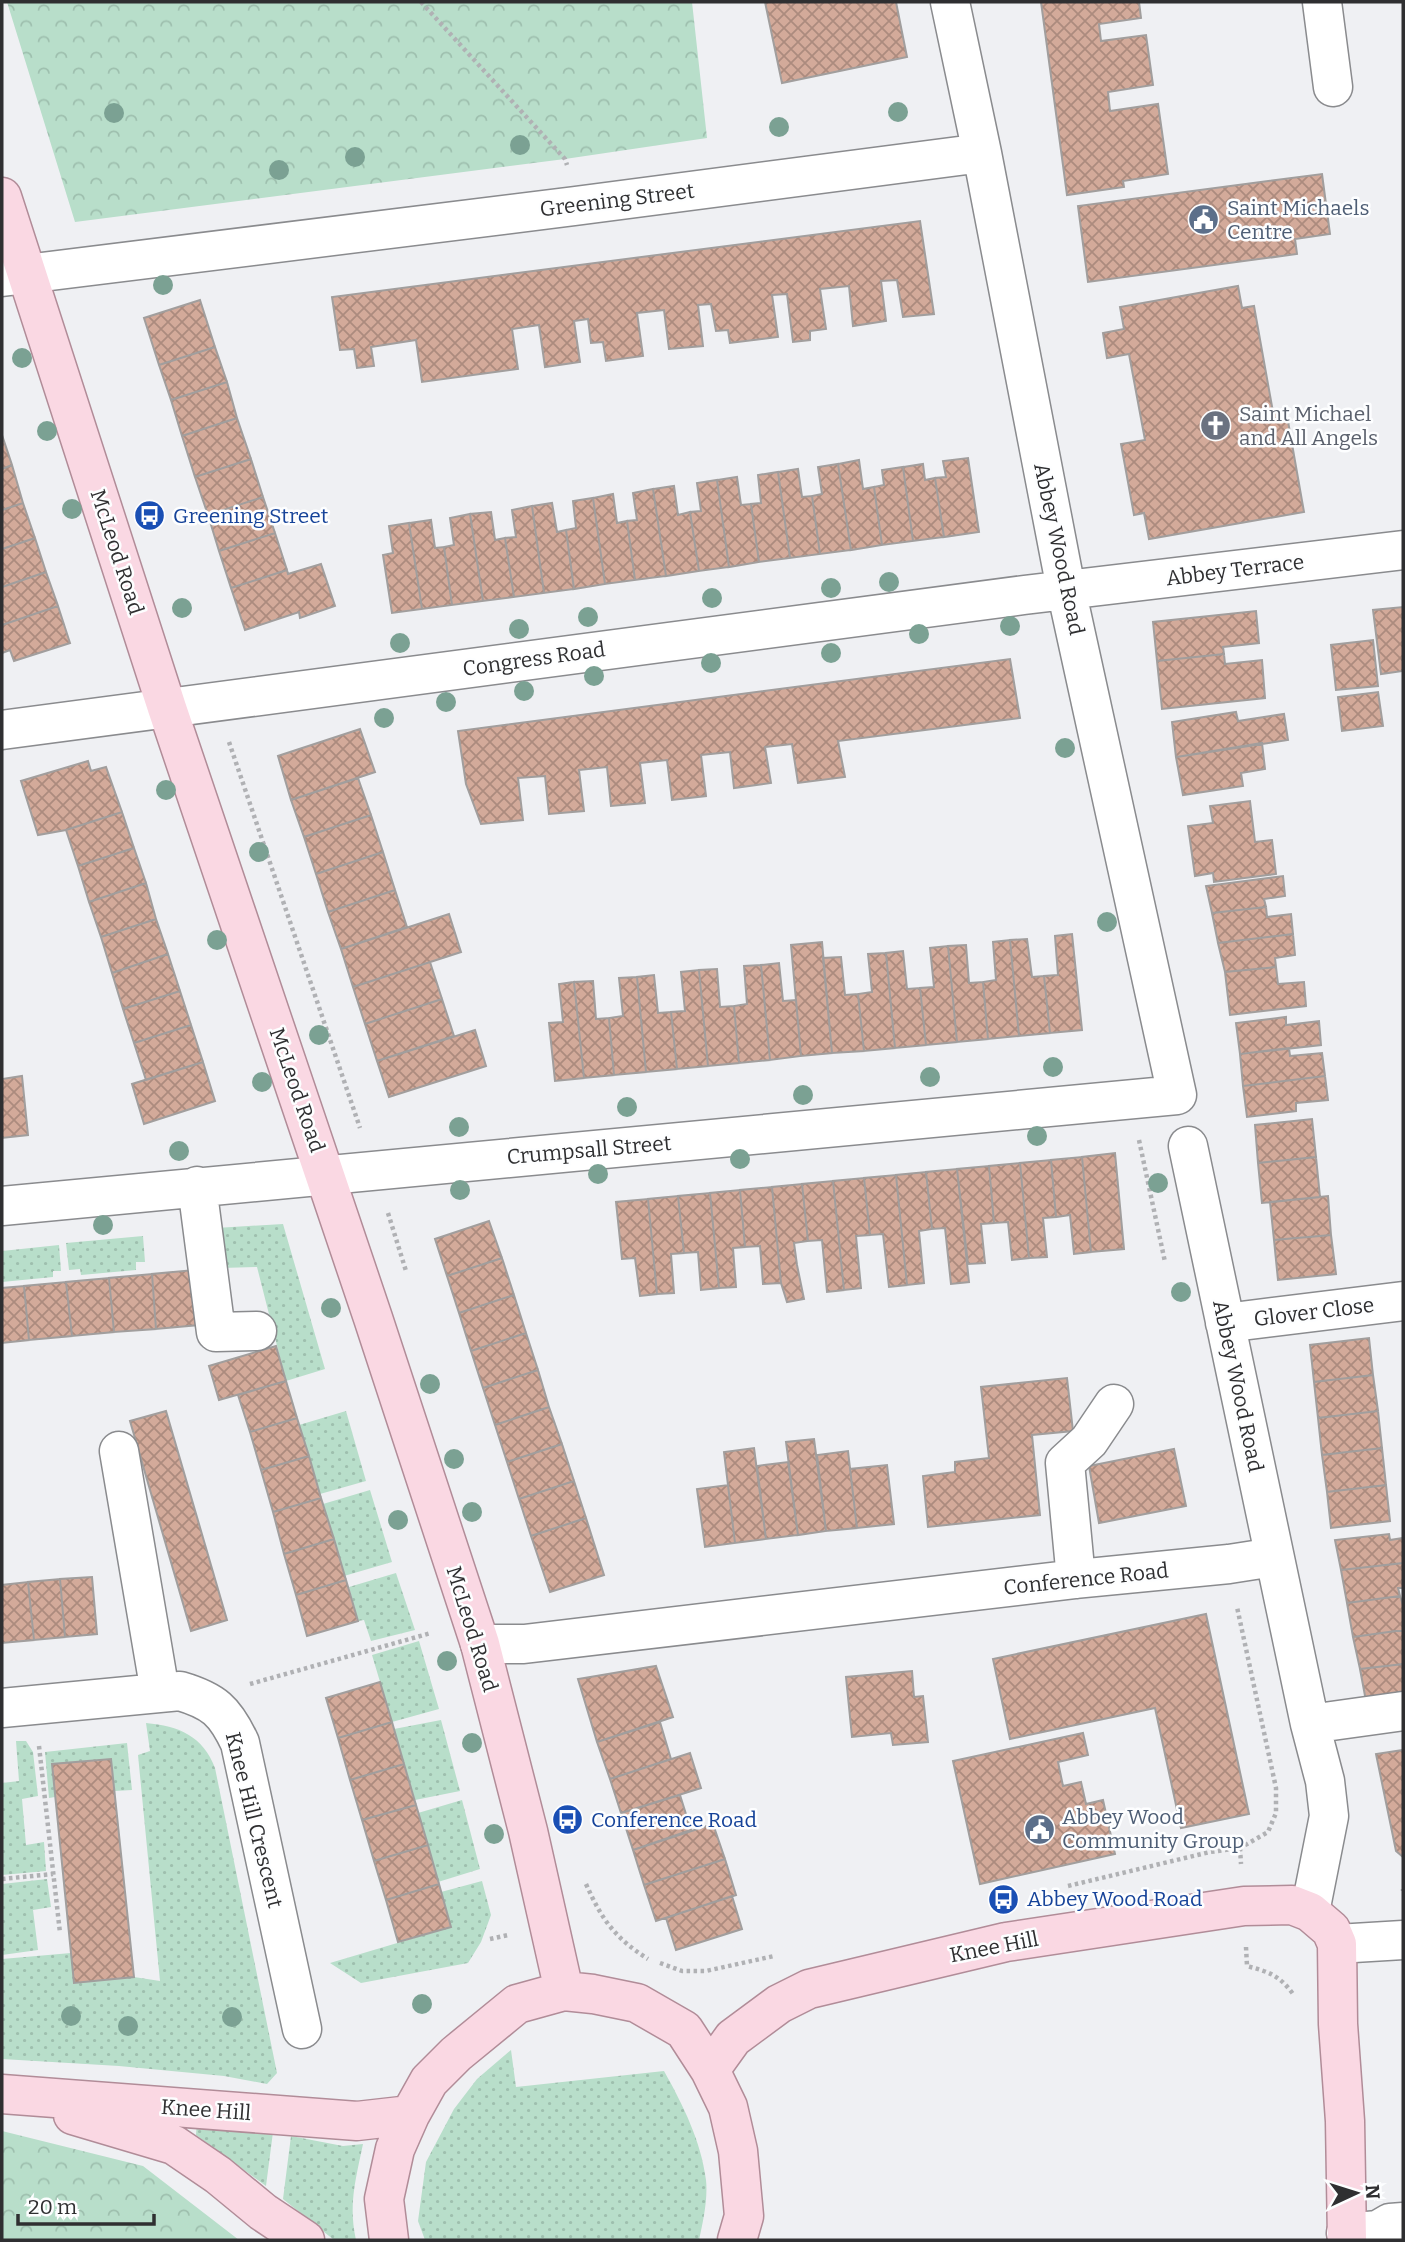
<svg xmlns="http://www.w3.org/2000/svg" width="1405" height="2242" font-family="Bitter,serif">
	<defs>
		<pattern id="grass-dots" width="8" height="8" patternUnits="userSpaceOnUse" patternTransform="scale(1.75)"><rect width="8" height="8" fill="#b8deca"/><path d="M2 2h.1M6 6h.1" fill="none" stroke="#9ebfae" stroke-width="1.8" stroke-linecap="round"/></pattern>
		<pattern id="park-crowns" width="20" height="18" patternUnits="userSpaceOnUse" patternTransform="scale(1.75)"><rect width="20" height="18" fill="#b8deca"/><path d="M2 6a3 3 0 1 1 6 0M12 15a3 3 0 1 1 6 0" fill="none" stroke="#9ebfae"/></pattern>
		<pattern id="building-cross-hatch" width="8" height="8" patternUnits="userSpaceOnUse" patternTransform="scale(1.75)"><rect width="8" height="8" fill="#d3aa9a"/><path d="M0 0l8 8M0 8l8-8" fill="none" stroke="#ac8b7e"/></pattern>
	</defs>
	<rect width="100%" height="100%" fill="#eff0f3"/>
	<path fill="url(#grass-dots)" d="M283 1224 325 1369 286 1381 257 1267 221 1268 216 1228Z
		M143 1236 145 1262H136V1270L81 1275 80 1269 69 1270 66 1243Z
		M59 1245 61 1271H53V1277L2 1282V1251Z
		M346 1411 366 1481 320 1494 299 1425Z
		M370 1490 392 1562 344 1576 323 1504Z
		M396 1573 415 1630 371 1641 364 1620 358 1621 349 1587Z
		M419 1641 439 1709 392 1722 372 1655Z
		M441 1720 460 1791 415 1800 394 1729Z
		M146 1723C179 1726 203 1736 215 1768L277 2073 267 2084 224 2076 119 2066 2 2059V1959L71 1953 74 1983 134 1977 160 1981 138 1755 150 1751Z
		M16 1741H26L33 1752 38 1796 22 1799 26 1845 44 1842 46 1871 2 1875V1783L19 1781Z
		M127 1743 132 1790 115 1791 111 1759 52 1764 55 1797 49 1798 45 1752Z
		M462 1800 480 1869 438 1882 418 1813Z
		M47 1879 51 1907 33 1910 38 1950 2 1955V1884Z
		M482 1881 491 1915 481 1942 468 1963 361 1983 330 1963 451 1927 441 1892Z
		M511 2050 516 2087 664 2071C683 2105 701 2141 706 2180 708 2199 703 2222 699 2240H425L418 2221 426 2162 454 2109 477 2079Z
		M197 2121 273 2132 266 2186 196 2135Z
		M291 2136 343 2146 363 2144C356 2178 348 2205 356 2240H334L283 2199Z"/>
	<path fill="url(#park-crowns)" d="M7 2H692L707 138 565 159 75 222Z
		M2 2131 143 2166 239 2240H2Z"/>
	<path fill="url(#building-cross-hatch)" stroke="#a19e9d" stroke-width="2" d="M765 2H896L907 57 782 83Z
		M1041 2H1139L1141 18 1099 24 1101 41 1146 35 1153 85 1108 92 1110 111 1158 104 1168 174 1123 181 1124 187 1067 195Z
		M1322 174 1330 234 1295 239 1297 254 1088 282 1078 206Z
		M920 221 934 314 903 317 897 280 881 281 886 321 853 326 849 286 820 289 826 329 810 331V340L793 342 787 294 772 295 778 337 730 343 728 330 716 331 711 304 698 305 703 346 669 349 664 310 637 313 643 356 606 361 603 342 591 343 588 319 574 321 580 362 545 367 539 325 512 329 518 369 422 382 416 340 371 347 374 366 357 368 354 349 340 350 332 297Z
		M1238 286 1242 308 1254 306 1273 412 1286 410 1304 512 1149 539 1144 513 1134 515 1121 444 1145 440 1129 354 1107 358 1103 333 1124 329 1120 307Z
		M200 300 215 347 159 365 144 318Z
		M215 347 227 382 171 400 159 365Z
		M227 382 237 418 182 436 171 400Z
		M237 418 251 459 195 477 182 436Z
		M2 435 12 465 2 469Z
		M968 458 979 532 944 537 935 478 946 477 943 461Z
		M251 459 263 497 208 515 195 477Z
		M859 460 863 489 874 487 882 545 851 550 838 464Z
		M838 464 851 550 820 554 812 496 822 494 818 467Z
		M923 464 925 480 935 478 944 537 913 541 903 467Z
		M12 465 23 503 2 510V469Z
		M903 467 913 541 882 545 874 487 884 485 882 470Z
		M798 469 802 497 812 496 820 554 790 558 778 472Z
		M778 472 790 558 759 562 751 504 761 503 758 475Z
		M737 477 741 505 751 504 759 562 729 567 717 480Z
		M717 480 729 567 699 571 690 512 701 511 697 483Z
		M674 486 678 515 690 512 699 571 666 576 653 489Z
		M653 489 666 576 635 580 627 521 637 520 633 493Z
		M613 494 617 523 627 521 635 580 605 584 593 498Z
		M263 497 275 533 219 551 208 515Z
		M593 498 605 584 574 589 566 530 576 528 573 501Z
		M23 503 35 538 2 549V510Z
		M552 503 557 532 566 530 574 589 544 593 532 506Z
		M532 506 544 593 514 597 505 538 516 537 512 510Z
		M491 512 495 540 505 538 514 597 483 601 470 514Z
		M470 514 483 601 452 605 444 547 454 545 450 518Z
		M431 520 435 548 444 547 452 605 422 609 409 523Z
		M409 523 422 609 392 613 383 555 393 553 389 526Z
		M275 533 287 570 231 588 219 551Z
		M35 538 46 572 2 587V549Z
		M321 564 335 606 300 618 299 612 245 630 231 588 287 570 288 574Z
		M46 572 58 606 2 625V587Z
		M58 606 70 643 14 661 10 650 2 653V625Z
		M1403 607V671L1381 674 1373 610Z
		M1256 611 1259 643 1223 647 1224 654 1157 661 1153 622Z
		M1373 640 1378 686 1336 690 1331 645Z
		M1224 654 1225 664 1262 660 1265 698 1162 709 1157 661Z
		M1010 659 1020 718 838 741 845 777 798 783 792 744 765 747 771 783 734 788 730 752 701 755 706 796 672 800 667 760 640 763 645 803 611 806 607 767 579 770 584 811 549 814 545 776 518 778 523 820 481 824 466 784 458 731Z
		M1378 692 1383 726 1342 731 1338 697Z
		M1236 712 1238 721 1284 714 1288 740 1176 757 1172 722Z
		M360 729 375 772 291 800 278 756Z
		M1262 743 1265 769 1241 773 1243 786 1183 795 1176 757Z
		M88 761 91 771 106 767 122 812 66 830 38 835 21 781Z
		M358 778 371 815 304 837 291 800Z
		M1250 801 1255 842 1272 840 1276 874 1214 882 1213 873 1195 876 1188 826 1213 823 1210 806Z
		M122 812 134 848 78 866 66 830Z
		M371 815 383 852 316 874 304 837Z
		M134 848 146 883 89 902 78 866Z
		M383 852 395 890 328 912 316 874Z
		M1283 876 1285 896 1264 899 1266 907 1212 913 1206 886Z
		M146 883 156 919 101 937 89 902Z
		M395 890 407 927 341 949 328 912Z
		M1266 907 1267 917 1291 914 1293 934 1218 943 1212 913Z
		M449 914 461 952 353 987 341 949Z
		M156 919 168 954 112 973 101 937Z
		M1072 934 1082 1030 1050 1033 1044 976 1058 975 1055 936Z
		M1293 934 1295 955 1275 958 1276 967 1225 972 1218 943Z
		M1027 939 1032 977 1044 976 1050 1033 1019 1036 1010 940Z
		M1010 940 1019 1036 988 1039 983 982 996 980 993 942Z
		M822 942 832 1053 801 1056 791 945Z
		M966 945 969 983 983 982 988 1039 957 1042 948 946Z
		M948 946 957 1042 926 1045 920 988 934 987 930 948Z
		M903 951 907 989 920 988 926 1045 895 1048 886 953Z
		M886 953 895 1048 864 1051 858 994 872 992 868 954Z
		M168 954 180 991 123 1009 112 973Z
		M841 957 845 995 858 994 864 1051 832 1053 823 958Z
		M430 962 442 999 365 1024 353 987Z
		M779 963 783 1001 796 1000 801 1056 770 1060 761 965Z
		M761 965 770 1060 739 1063 734 1006 747 1004 744 966Z
		M1276 967 1278 984 1304 982 1306 1006 1230 1015 1225 972Z
		M717 969 720 1007 734 1006 739 1063 708 1066 699 970Z
		M699 970 708 1066 677 1069 671 1012 685 1011 681 972Z
		M654 975 658 1013 671 1012 677 1069 646 1072 637 977Z
		M637 977 646 1072 614 1075 609 1018 623 1016 619 978Z
		M593 981 596 1019 609 1018 614 1075 584 1078 574 982Z
		M574 982 584 1078 555 1081 549 1023 563 1022 559 984Z
		M180 991 191 1025 134 1043 123 1009Z
		M442 999 454 1036 377 1061 365 1024Z
		M1286 1017V1025L1319 1021 1321 1045 1240 1054 1236 1023Z
		M191 1025 203 1062 146 1080 134 1043Z
		M475 1030 486 1066 389 1097 377 1061Z
		M1289 1048 1290 1056 1322 1053 1325 1076 1243 1086 1240 1054Z
		M203 1062 215 1101 144 1124 132 1084Z
		M22 1076 28 1135 2 1138V1079Z
		M1325 1076 1328 1100 1296 1103V1111L1247 1117 1243 1086Z
		M1312 1119 1316 1157 1258 1163 1255 1125Z
		M1115 1153 1124 1249 1091 1252 1082 1157Z
		M1082 1157 1091 1252 1074 1254 1070 1215 1056 1217 1051 1160Z
		M1316 1157 1320 1197 1262 1203 1258 1163Z
		M1051 1160 1056 1217 1043 1218 1047 1257 1029 1258 1020 1163Z
		M1020 1163 1029 1258 1012 1260 1008 1222 994 1223 989 1166Z
		M989 1166 994 1223 981 1224 985 1263 968 1264 957 1169Z
		M957 1169 969 1282 951 1284 945 1228 932 1229 926 1172Z
		M926 1172 932 1229 919 1231 924 1283 907 1285 896 1175Z
		M896 1175 907 1285 889 1287 883 1234 870 1235 864 1178Z
		M864 1178 870 1235 856 1236 861 1288 844 1290 833 1181Z
		M833 1181 844 1290 827 1292 822 1240 808 1241 802 1184Z
		M802 1184 808 1241 794 1243 797 1265 804 1299 787 1302 781 1283 772 1187Z
		M772 1187 781 1283 763 1284 760 1246 745 1247 740 1190Z
		M740 1190 745 1247 733 1248 736 1287 719 1288 710 1193Z
		M710 1193 719 1288 701 1290 698 1252 684 1253 678 1196Z
		M678 1196 684 1253 671 1254 674 1293 657 1294 648 1199Z
		M1328 1196 1331 1235 1274 1240 1270 1202Z
		M648 1199 657 1294 640 1296 635 1258 622 1259 616 1202Z
		M489 1221 502 1258 447 1276 435 1239Z
		M1331 1235 1336 1274 1278 1280 1274 1240Z
		M502 1258 514 1295 459 1313 447 1276Z
		M194 1270 199 1325 156 1329 152 1274Z
		M152 1274 156 1329 114 1332 109 1278Z
		M109 1278 114 1332 72 1336 66 1282Z
		M66 1282 72 1336 29 1340 24 1286Z
		M24 1286 29 1340 2 1343V1288Z
		M514 1295 526 1333 471 1351 459 1313Z
		M526 1333 538 1370 483 1388 471 1351Z
		M1369 1338 1373 1375 1314 1382 1310 1345Z
		M276 1346 286 1381 219 1400 209 1366Z
		M538 1370 549 1407 495 1425 483 1388Z
		M1373 1375 1378 1411 1318 1418 1314 1382Z
		M1067 1378 1073 1431 1032 1435 1040 1515 928 1527 923 1476 955 1472V1462L989 1458 981 1387Z
		M286 1381 297 1418 250 1432 238 1395Z
		M549 1407 562 1444 507 1462 495 1425Z
		M166 1411 227 1620 191 1631 130 1421Z
		M1378 1411 1382 1448 1322 1455 1318 1418Z
		M297 1418 309 1456 261 1470 250 1432Z
		M814 1439 826 1531 798 1535 786 1442Z
		M562 1444 574 1481 519 1499 507 1462Z
		M754 1448 766 1539 735 1543 724 1452Z
		M1382 1448 1386 1485 1327 1492 1322 1455Z
		M1174 1449 1186 1506 1099 1523 1089 1466Z
		M848 1451 857 1528 826 1531 817 1455Z
		M309 1456 321 1498 273 1512 261 1470Z
		M788 1462 798 1535 766 1539 757 1466Z
		M887 1465 894 1524 857 1528 850 1469Z
		M574 1481 586 1518 531 1536 519 1499Z
		M728 1485 735 1543 705 1547 697 1489Z
		M1386 1485 1390 1521 1331 1528 1327 1492Z
		M321 1498 334 1539 284 1554 273 1512Z
		M586 1518 604 1575 550 1592 531 1536Z
		M1389 1534 1390 1540 1403 1538V1563L1341 1570 1335 1540Z
		M334 1539 346 1580 296 1595 284 1554Z
		M1403 1563V1588H1398L1400 1596 1347 1603 1341 1570Z
		M92 1577 97 1634 65 1637 60 1579Z
		M60 1579 65 1637 34 1640 28 1582Z
		M346 1580 358 1621 307 1636 296 1595Z
		M28 1582 34 1640 2 1643V1585Z
		M1400 1596 1403 1605V1630L1353 1637 1347 1603Z
		M1206 1614 1249 1814 1181 1828 1155 1708 1010 1739 993 1659Z
		M1403 1630V1664L1360 1669 1353 1637Z
		M1403 1664V1695L1366 1701 1360 1669Z
		M656 1666 673 1717 597 1742 578 1679Z
		M912 1671 914 1697 923 1696 928 1742 893 1745 891 1733 852 1737 846 1677Z
		M380 1682 392 1722 338 1738 326 1698Z
		M392 1722 404 1764 350 1780 338 1738Z
		M660 1722 671 1759 610 1779 597 1742Z
		M1083 1733 1088 1755 1058 1762 1063 1786 1081 1782 1086 1804 1103 1800 1115 1854 980 1884 953 1761Z
		M1403 1750V1857L1396 1851 1376 1754Z
		M690 1753 701 1788 621 1813 610 1779Z
		M111 1759 134 1977 74 1983 52 1764Z
		M404 1764 416 1805 362 1820 350 1780Z
		M680 1795 691 1830 633 1850 621 1813Z
		M416 1805 428 1845 374 1861 362 1820Z
		M713 1824 725 1859 644 1885 633 1850Z
		M428 1845 439 1884 386 1900 374 1861Z
		M725 1859 736 1895 656 1921 644 1885Z
		M439 1884 451 1927 398 1942 386 1900Z
		M732 1896 742 1929 676 1950 666 1918Z"/>
	<g fill="none" stroke-linecap="round" stroke-linejoin="round">
		<defs>
			<path id="minor" d="M1322 2 1333 87
				M2 277 575 206 982 153
				M2 730 1024 595 1403 550
				M1188 1146 1310 1724 1325 1781 1329 1816 1310 1912
				M197 1186 216 1332 257 1331
				M2 1206 1177 1095 1066 589 982 153 950 2
				M1225 1323 1403 1301
				M119 1451 160 1692
				M1076 1579 1065 1463 1089 1441 1114 1404
				M480 1644H524L1076 1579 1229 1564 1274 1557
				M2 1708 180 1691C214 1701 225 1711 240 1743L302 2029
				M1310 1724 1403 1711
				M1337 1944 1403 1940
				M1346 2233 1378 2230 1390 2223 1403 2222"/>
			<path id="major" d="M2 197 167 708 373 1318 480 1644 528 1831 564 1991
				M710 2070 733 2038 779 2004 809 1989 1006 1942 1244 1906 1292 1905 1310 1912 1331 1930 1337 1944 1338 2024 1345 2121 1347 2240
				M2 2094 357 2121 410 2115
				M73 2115 174 2145 218 2175 263 2212 305 2240
				M389 2240 384 2199 395 2149 410 2115 429 2081 456 2054 517 2004 564 1991 593 1994 637 2003 684 2030 710 2070 728 2107 738 2151 744 2216 737 2240"/>
		</defs>
		<use href="#minor" stroke="#8a8b8e" stroke-width="41"/>
		<use href="#major" stroke="#b18c98" stroke-width="41"/>
		<path stroke="#b0b1b4" stroke-width="4.5" stroke-dasharray="3.5 3.5" stroke-linecap="butt" d="M421 2 565 159 567 165
			M229 742 360 1128
			M1139 1140 1165 1262
			M388 1213 406 1271
			M250 1684 431 1633
			M39 1746 60 1933
			M1240 1848 1241 1864
			M2 1879 53 1874
			M586 1884C602 1920 615 1938 648 1959
			M1068 1886 1210 1852 1240 1848 1268 1832 1276 1813V1788L1237 1607
			M1403 1889V1891
			M490 1939 508 1935
			M1246 1947 1247 1966C1269 1972 1279 1975 1293 1994
			M660 1963 682 1971H706L774 1956"/>
		<use href="#minor" stroke="#fff" stroke-width="38"/>
		<use href="#major" stroke="#fad8e3" stroke-width="38"/>
	</g>
	<g fill="#7ba193">
		<circle cx="898" cy="112" r="10"/>
		<circle cx="114" cy="113" r="10"/>
		<circle cx="779" cy="127" r="10"/>
		<circle cx="520" cy="145" r="10"/>
		<circle cx="355" cy="157" r="10"/>
		<circle cx="279" cy="170" r="10"/>
		<circle cx="163" cy="285" r="10"/>
		<circle cx="22" cy="358" r="10"/>
		<circle cx="47" cy="431" r="10"/>
		<circle cx="72" cy="509" r="10"/>
		<circle cx="889" cy="582" r="10"/>
		<circle cx="831" cy="588" r="10"/>
		<circle cx="712" cy="598" r="10"/>
		<circle cx="182" cy="608" r="10"/>
		<circle cx="588" cy="617" r="10"/>
		<circle cx="1010" cy="626" r="10"/>
		<circle cx="519" cy="629" r="10"/>
		<circle cx="919" cy="634" r="10"/>
		<circle cx="400" cy="643" r="10"/>
		<circle cx="831" cy="653" r="10"/>
		<circle cx="711" cy="663" r="10"/>
		<circle cx="594" cy="676" r="10"/>
		<circle cx="524" cy="691" r="10"/>
		<circle cx="446" cy="702" r="10"/>
		<circle cx="384" cy="718" r="10"/>
		<circle cx="1065" cy="748" r="10"/>
		<circle cx="166" cy="790" r="10"/>
		<circle cx="259" cy="852" r="10"/>
		<circle cx="1107" cy="922" r="10"/>
		<circle cx="217" cy="940" r="10"/>
		<circle cx="319" cy="1035" r="10"/>
		<circle cx="1053" cy="1067" r="10"/>
		<circle cx="930" cy="1077" r="10"/>
		<circle cx="262" cy="1082" r="10"/>
		<circle cx="803" cy="1095" r="10"/>
		<circle cx="627" cy="1107" r="10"/>
		<circle cx="459" cy="1127" r="10"/>
		<circle cx="1037" cy="1136" r="10"/>
		<circle cx="179" cy="1151" r="10"/>
		<circle cx="740" cy="1159" r="10"/>
		<circle cx="598" cy="1174" r="10"/>
		<circle cx="1158" cy="1183" r="10"/>
		<circle cx="460" cy="1190" r="10"/>
		<circle cx="103" cy="1225" r="10"/>
		<circle cx="1181" cy="1292" r="10"/>
		<circle cx="331" cy="1308" r="10"/>
		<circle cx="430" cy="1384" r="10"/>
		<circle cx="454" cy="1459" r="10"/>
		<circle cx="472" cy="1512" r="10"/>
		<circle cx="398" cy="1520" r="10"/>
		<circle cx="447" cy="1661" r="10"/>
		<circle cx="472" cy="1743" r="10"/>
		<circle cx="494" cy="1834" r="10"/>
		<circle cx="422" cy="2004" r="10"/>
		<circle cx="71" cy="2016" r="10"/>
		<circle cx="232" cy="2017" r="10"/>
		<circle cx="128" cy="2026" r="10"/>
	</g>
	<defs>
		<symbol id="civic-disc" viewBox="-11 -11 22 22"><circle r="9.5" fill="#5c6f8a" stroke="#fdfeff"/><path d="M-.6-6.5H3V-4.5H.6V-3L4-1V1h2V6H-6V1h2V-1L-.6-3ZM-1.2 2.5V6h2.4V2.5Z" fill="#fff"/></symbol>
		<symbol id="church-disc" viewBox="-11 -11 22 22"><circle r="9.5" fill="#6b7280" stroke="#fdfeff"/><path d="M-1.2-6h2.4v3.5h3.3v2.4h-3.3V6h-2.4V-.1h-3.3v-2.4h3.3Z" fill="#fff"/></symbol>
		<symbol id="bus-disc" viewBox="-11 -11 22 22"><circle r="9.5" fill="#1a4fb4" stroke="#fdfeff"/><path d="M-5-6H5V4H4V6H2V4H-2V6H-4V4H-5ZM-3.5-4V0h7V-4ZM-3.5 1.2v1.5H-2V1.2ZM2 1.2v1.5H3.5V1.2Z" fill="#fff"/></symbol>
	</defs>
	<g fill-rule="evenodd">
		<use href="#civic-disc" x="1186" y="202" width="35" height="35"/>
		<use href="#church-disc" x="1198" y="408" width="35" height="35"/>
		<use href="#bus-disc" x="132" y="498" width="35" height="35"/>
		<use href="#bus-disc" x="550" y="1802" width="35" height="35"/>
		<use href="#civic-disc" x="1022" y="1812" width="35" height="35"/>
		<use href="#bus-disc" x="986" y="1882" width="35" height="35"/>
	</g>
	<g text-anchor="middle" dominant-baseline="central" stroke-width="5" stroke-linejoin="round" paint-order="stroke">
		<g font-size="21" fill="#2f2f31" stroke="#fdfeff">
			<text transform="translate(617 200) rotate(-7)">Greening Street</text>
			<text transform="translate(1059 549) rotate(78)">Abbey Wood Road</text>
			<text transform="translate(117 552) rotate(72)">McLeod Road</text>
			<text transform="translate(1235 570) rotate(-7)">Abbey Terrace</text>
			<text transform="translate(534 659) rotate(-8)">Congress Road</text>
			<text transform="translate(297 1090) rotate(71)">McLeod Road</text>
			<text transform="translate(589 1150) rotate(-5)">Crumpsall Street</text>
			<text transform="translate(1314 1312) rotate(-7)">Glover Close</text>
			<text transform="translate(1238 1386) rotate(78)">Abbey Wood Road</text>
			<text transform="translate(1086 1579) rotate(-6)">Conference Road</text>
			<text transform="translate(472 1629) rotate(73)">McLeod Road</text>
			<text transform="translate(254 1820) rotate(76)">Knee Hill Crescent</text>
			<text transform="translate(994 1947) rotate(-11)">Knee Hill</text>
			<text transform="translate(206 2110) rotate(4)">Knee Hill</text>
		</g>
		<g font-size="21" fill="#4e5e75" stroke="#fdfeff" text-anchor="start">
			<text x="1227" y="208">Saint Michaels<tspan x="1227" dy="24">Centre</tspan></text>
			<text x="1062" y="1817">Abbey Wood<tspan x="1062" dy="24">Community Group</tspan></text>
		</g>
		<g font-size="21" fill="#5b616d" stroke="#fdfeff" text-anchor="start">
			<text x="1239" y="414">Saint Michael<tspan x="1239" dy="24">and All Angels</tspan></text>
		</g>
		<g font-size="21" fill="#164399" stroke="#fdfeff" text-anchor="start">
			<text x="173" y="516">Greening Street</text>
			<text x="591" y="1820">Conference Road</text>
			<text x="1027" y="1899">Abbey Wood Road</text>
		</g>
	</g>
	<rect width="1405" height="2242" fill="none" stroke="#2f2f31" stroke-width="7"/>
	<g transform="translate(1356 2193) rotate(86)" stroke="#fdfeff" stroke-width="5" paint-order="stroke">
	<path d="M0-5L12 26L0 18L-12 26Z" fill="#2f2f31"/>
	<text y="-10" font-size="19" font-weight="bold" text-anchor="middle" fill="#2f2f31">N</text>
	</g>
	<path d="M18 2214v10h136v-10" fill="none" stroke="#2f2f31" stroke-width="3.5"/>
	<text x="28" y="2214" font-size="21" fill="#2f2f31" stroke="#fdfeff" stroke-width="5" paint-order="stroke">20 m</text>
</svg>
